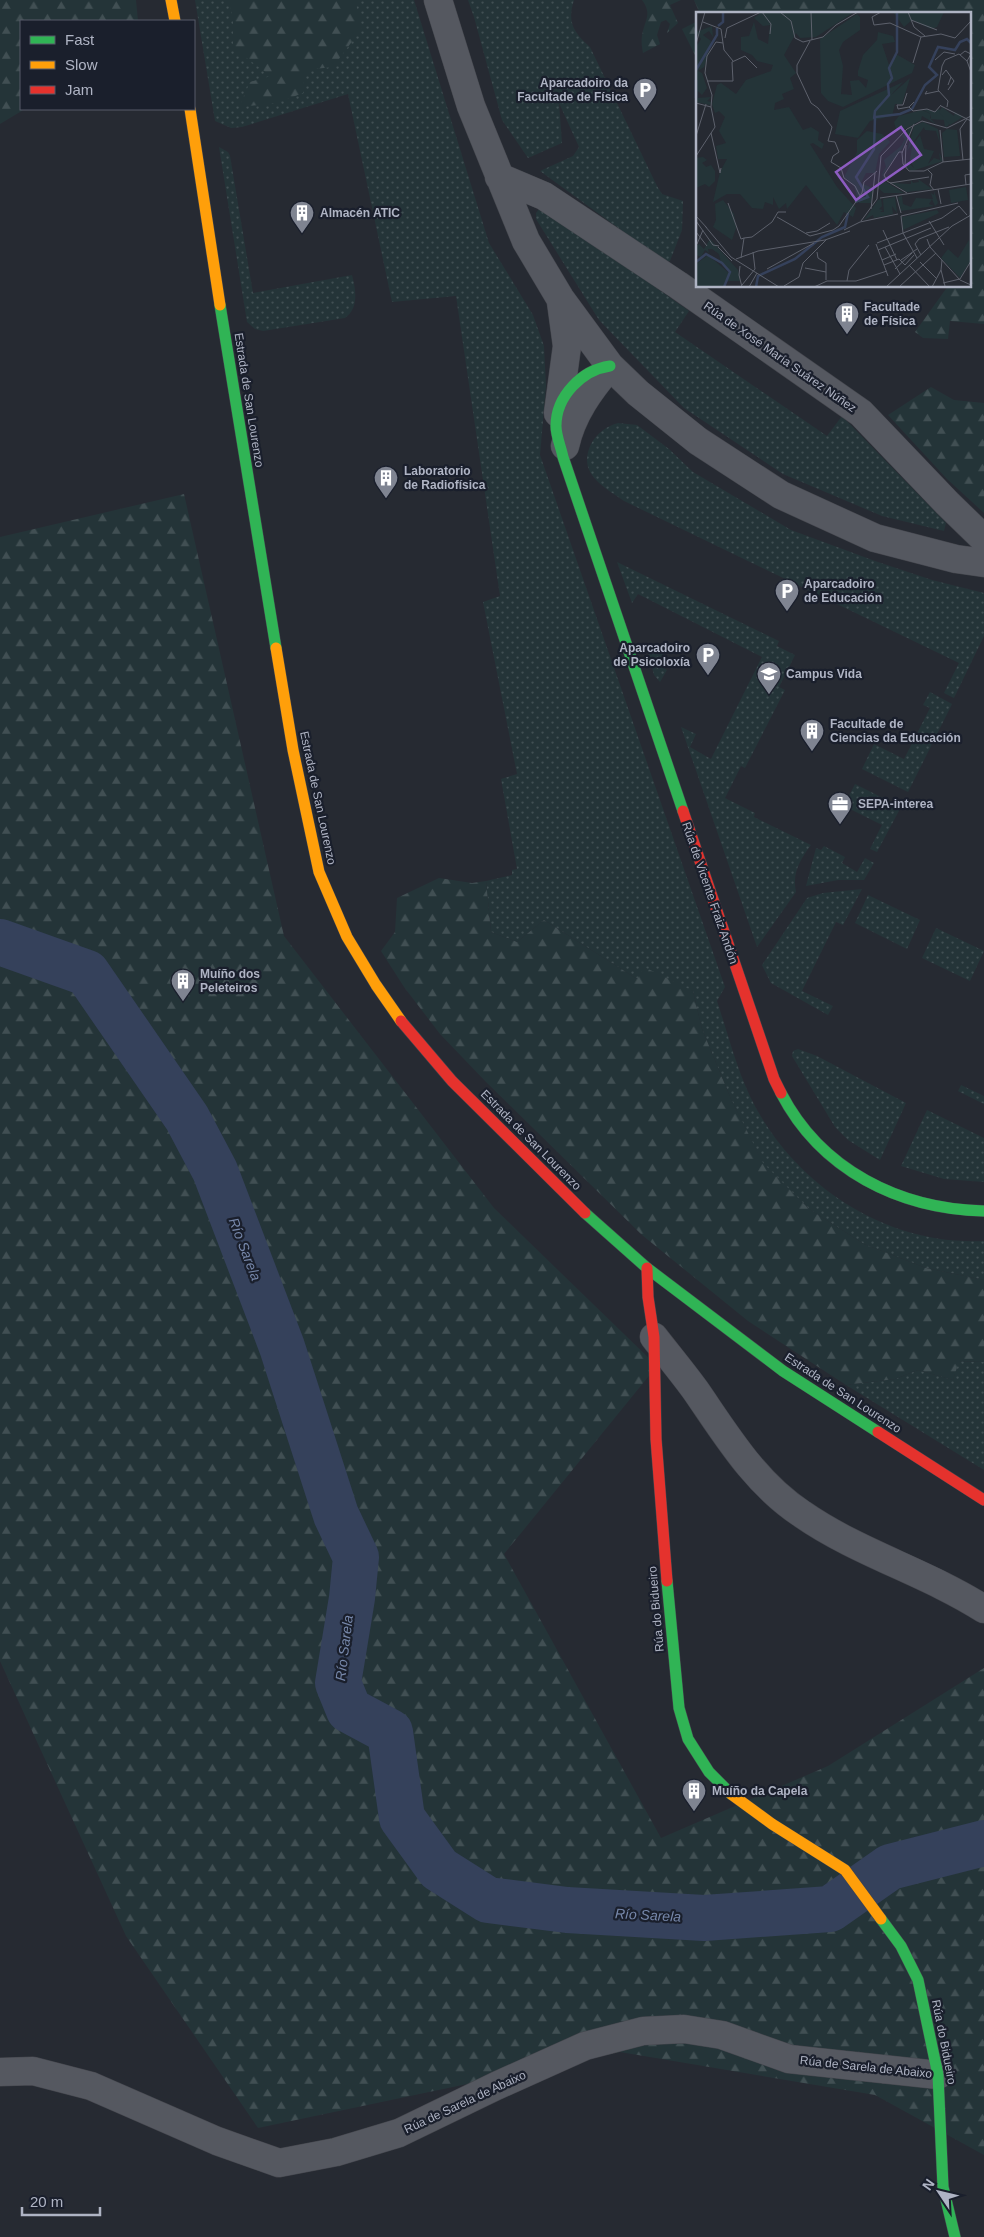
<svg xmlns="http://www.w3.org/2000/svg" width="984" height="2237" font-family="Arial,sans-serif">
	<defs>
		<pattern id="grass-dots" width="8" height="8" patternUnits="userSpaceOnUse" patternTransform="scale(1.25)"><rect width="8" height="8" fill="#243438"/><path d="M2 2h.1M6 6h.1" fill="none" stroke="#414f53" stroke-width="1.8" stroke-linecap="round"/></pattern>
		<pattern id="forest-firs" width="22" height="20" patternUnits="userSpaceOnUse" patternTransform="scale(1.25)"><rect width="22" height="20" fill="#243438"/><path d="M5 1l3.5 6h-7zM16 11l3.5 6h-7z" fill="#414f53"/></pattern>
	</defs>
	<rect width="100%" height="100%" fill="#262a32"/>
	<path fill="url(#grass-dots)" d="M195 0H414L489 243 533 315 544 346 546 386 540 455 725 987 717 1001C729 1037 738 1075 756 1108 801 1190 890 1246 984 1241V1280L926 1268 864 1244 809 1209 763 1164 731 1099 702 1029 693 991 637 979 544 920 517 942 491 932 486 881 512 875V870L517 869 501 779 517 774 483 602 500 596 456 296 392 302 348 94 242 127 231 128 215 121Z
		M468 0H574C567 22 573 32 590 47L657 186 662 194 683 201 682 230 670 261 665 262 540 171 573 156 579 147 559 103 562 143 528 158 502 120 474 17Z
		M219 147 228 152 230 156 253 293 352 275C356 290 359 308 345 318L263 331 255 329 247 322Z
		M539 209 548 211 689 311 675 332 827 436 842 416 946 523 944 531 882 516 783 474 684 408 599 320 536 219V213Z
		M618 423 637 425 669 449 693 472 791 530 875 561 932 580 984 593V636L954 698 944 693 959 663 624 501C603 486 577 474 591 444 597 433 607 426 618 423Z
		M617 562 779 641 777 646 795 655 779 687 785 690 745 768 741 766 725 798 755 813 754 817 811 845C800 860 792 873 796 892L757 947 681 727 696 734 690 747 711 759 762 657 638 594 632 603Z
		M647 648H654L663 654 659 664 667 670 660 682 654 675Z
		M930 692 952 704 908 792 862 769 874 744 904 759 930 708 923 705Z
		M855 784 901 807 877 852 870 849 882 825 844 806Z
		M824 846 845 857 842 863 857 872 865 858 874 863 864 880H838L806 886 816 848 821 850Z
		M862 889 843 925 836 922 802 991 833 1006 828 1015 771 983 762 965 807 898 823 893Z
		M868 895 920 920 907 949 855 923Z
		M936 928 984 951 970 981 922 958Z
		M798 1049 817 1056 906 1103 880 1160 848 1140 835 1127 792 1056 793 1051Z
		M961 1085 984 1096V1104L958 1091Z
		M927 1110 984 1138V1182L944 1179 901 1166Z
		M958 1361 984 1362V1470L846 1385 895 1379 918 1370 953 1380Z"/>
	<path fill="url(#forest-firs)" d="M0 0H136L138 21H21V109H25L0 124Z
		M229 0H355L362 28 333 67 305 70 303 93 277 103 239 107 250 82 271 76 233 48V19Z
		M642 0H681L670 5 678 23 667 33 670 24 666 20 661 22 657 35 660 44 643 53C642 48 641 41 642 36 644 20 653 15 642 0Z
		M694 0H984V324L950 321 948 339 923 338 915 332 948 286H970V14H700Z
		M698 21V61L682 29Z
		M931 387 954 400 984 403V513L947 479 888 415Z
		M184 494 284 936 494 1208 657 1366 504 1554 661 1838 828 1766 984 1668V2155L875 2095 620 2052 258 2128 126 1936 0 1661V537Z
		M439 878 472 883 486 881 491 932 517 942 544 920 637 979 644 967 693 991 702 1029 731 1099 763 1163 809 1209 864 1244 926 1268 984 1280V1362L959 1361 953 1380 918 1370 895 1379 846 1385 748 1321 642 1235 486 1082 440 1034 404 987 381 951 395 932 397 898Z"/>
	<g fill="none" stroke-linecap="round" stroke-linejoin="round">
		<path stroke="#35415b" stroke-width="46" d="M0 942 87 973 187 1118 215 1171 282 1347 336 1515 356 1557 352 1598 338 1683 349 1710 390 1732 402 1818 439 1869 488 1900 567 1910 704 1918 830 1909 890 1867 984 1843"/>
		<defs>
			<path id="street" d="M438 0 471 106 526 241 560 298 610 366 638 393 698 441 781 495 875 538 956 559 984 563
				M499 177 544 196 678 285 861 413 947 503 984 539
				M558 413 567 346 561 302
				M565 446C572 414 590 390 610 366
				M654 1337C668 1355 683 1373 696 1391 727 1436 755 1483 802 1514 858 1553 926 1572 984 1609
				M0 2072 33 2071 91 2086 217 2141 279 2163 336 2152 399 2133 496 2086 585 2046 643 2031 684 2029 722 2035 789 2059 938 2075"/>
			<path id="fast" d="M220 305 276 648
				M610 366C582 370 556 396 556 426 556 436 561 447 563 457L683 811
				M781 1093C821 1170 899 1209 984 1211
				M585 1213 647 1268 783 1371 878 1432
				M667 1581 679 1708 688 1739 709 1772 731 1794
				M881 1919 901 1946 918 1980 938 2075 943 2187 955 2237"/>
			<path id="slow" d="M171 0 175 21
				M190 109 220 305
				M276 648 293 750 319 872 347 937 376 985 401 1021
				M731 1794 772 1824 845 1870 881 1919"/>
			<path id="jam" d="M683 811 774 1079 781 1093
				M401 1021 452 1081 585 1213
				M647 1268 648 1297 654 1337 656 1439 667 1581
				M878 1432 984 1500"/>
		</defs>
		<use href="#street" stroke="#44464d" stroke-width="29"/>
		<use href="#fast" stroke="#44464d" stroke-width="12"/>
		<use href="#slow" stroke="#44464d" stroke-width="12"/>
		<use href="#jam" stroke="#44464d" stroke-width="12"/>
		<use href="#street" stroke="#555860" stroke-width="28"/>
		<use href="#fast" stroke="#30b455" stroke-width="11"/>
		<use href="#slow" stroke="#ff9f0a" stroke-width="11"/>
		<use href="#jam" stroke="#e5322d" stroke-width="11"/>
	</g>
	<defs>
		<symbol id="parking-pin" viewBox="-11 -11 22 30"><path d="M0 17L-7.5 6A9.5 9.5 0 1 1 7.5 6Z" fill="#7f8491" stroke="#1a1f2c"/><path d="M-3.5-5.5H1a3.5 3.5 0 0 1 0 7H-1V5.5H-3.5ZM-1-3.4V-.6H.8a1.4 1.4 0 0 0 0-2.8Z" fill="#fff"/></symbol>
		<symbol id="building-pin" viewBox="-11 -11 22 30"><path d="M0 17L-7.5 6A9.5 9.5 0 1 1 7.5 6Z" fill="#7f8491" stroke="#1a1f2c"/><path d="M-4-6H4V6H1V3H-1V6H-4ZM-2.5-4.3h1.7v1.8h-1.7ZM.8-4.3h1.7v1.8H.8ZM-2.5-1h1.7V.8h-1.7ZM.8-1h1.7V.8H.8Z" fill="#fff"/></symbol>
		<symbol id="university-pin" viewBox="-11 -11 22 30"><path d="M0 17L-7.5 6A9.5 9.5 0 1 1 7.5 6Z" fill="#7f8491" stroke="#1a1f2c"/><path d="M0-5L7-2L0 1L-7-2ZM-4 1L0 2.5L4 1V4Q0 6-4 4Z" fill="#fff"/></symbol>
		<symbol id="office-pin" viewBox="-11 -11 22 30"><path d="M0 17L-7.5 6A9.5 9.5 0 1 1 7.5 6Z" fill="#7f8491" stroke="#1a1f2c"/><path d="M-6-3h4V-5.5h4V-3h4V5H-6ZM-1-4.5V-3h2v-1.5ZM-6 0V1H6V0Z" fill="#fff"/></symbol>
	</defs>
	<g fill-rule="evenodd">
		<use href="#parking-pin" x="631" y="76" width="28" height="38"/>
		<use href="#building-pin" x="288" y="199" width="28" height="38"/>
		<use href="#building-pin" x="833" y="300" width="28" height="38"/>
		<use href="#building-pin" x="372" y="464" width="28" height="38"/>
		<use href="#parking-pin" x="773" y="577" width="28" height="38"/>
		<use href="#parking-pin" x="694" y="641" width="28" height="38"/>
		<use href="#university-pin" x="755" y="660" width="28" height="38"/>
		<use href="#building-pin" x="798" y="717" width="28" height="38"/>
		<use href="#office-pin" x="826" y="790" width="28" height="38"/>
		<use href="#building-pin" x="169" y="967" width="28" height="38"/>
		<use href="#building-pin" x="680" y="1777" width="28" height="38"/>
	</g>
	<g text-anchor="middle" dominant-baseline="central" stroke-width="4.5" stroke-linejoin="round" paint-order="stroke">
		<g font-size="12" font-weight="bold" fill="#afb4c4" stroke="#1a1f2c" text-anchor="start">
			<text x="628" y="83" text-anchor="end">Aparcadoiro da<tspan x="628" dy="14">Facultade de Física</tspan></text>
			<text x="320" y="213">Almacén ATIC</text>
			<text x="864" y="307">Facultade<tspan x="864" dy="14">de Física</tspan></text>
			<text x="404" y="471">Laboratorio<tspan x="404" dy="14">de Radiofísica</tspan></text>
			<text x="804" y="584">Aparcadoiro<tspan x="804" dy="14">de Educación</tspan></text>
			<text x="690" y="648" text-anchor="end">Aparcadoiro<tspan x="690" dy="14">de Psicoloxía</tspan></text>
			<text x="786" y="674">Campus Vida</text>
			<text x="830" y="724">Facultade de<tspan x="830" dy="14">Ciencias da Educación</tspan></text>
			<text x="858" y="804">SEPA-interea</text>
			<text x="200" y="974">Muíño dos<tspan x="200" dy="14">Peleteiros</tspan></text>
			<text x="712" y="1791">Muíño da Capela</text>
		</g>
		<g font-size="12" fill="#afb4c4" stroke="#1a1f2c">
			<text transform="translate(780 357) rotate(35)">Rúa de Xosé María Suárez Núñez</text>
			<text transform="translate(249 400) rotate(81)">Estrada de San Lourenzo</text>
			<text transform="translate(318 798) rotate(78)">Estrada de San Lourenzo</text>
			<text transform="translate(710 893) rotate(71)">Rúa de Vicente Fraiz Andón</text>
			<text transform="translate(531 1140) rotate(45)">Estrada de San Lourenzo</text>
			<text transform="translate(843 1393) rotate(33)">Estrada de San Lourenzo</text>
			<text transform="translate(656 1609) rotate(-95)">Rúa do Bidueiro</text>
			<text transform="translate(944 2042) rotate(79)">Rúa do Bidueiro</text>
			<text transform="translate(866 2067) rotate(6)">Rúa de Sarela de Abaixo</text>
			<text transform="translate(465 2102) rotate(-25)">Rúa de Sarela de Abaixo</text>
		</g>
		<g font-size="14" font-style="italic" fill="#7788ab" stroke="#1a1f2c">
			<text transform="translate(245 1249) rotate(69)">Río Sarela</text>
			<text transform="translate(344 1648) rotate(-83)">Río Sarela</text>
			<text transform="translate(648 1915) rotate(3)">Río Sarela</text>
		</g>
	</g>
	<g transform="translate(696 12)">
		<rect width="275" height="275" fill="#262a32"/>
		<path d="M231 97 238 100 243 97 254 110 252 114 249 115 248 108 235 107V102L227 98ZM227 110 242 117 244 132 240 119 229 118 228 115 211 139 218 114ZM213 116H216L206 137 187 162 190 170 208 181H188L182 176 184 169 189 171 186 162 190 155 188 148 205 134 209 127 206 124ZM222 167 236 177 211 180 196 171 215 172V168L217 171 223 170ZM238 179 242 191 239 194 236 187 233 192 238 194 205 199 202 185 206 184 207 192 215 195 220 186 237 187 235 181 238 183ZM199 185 201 201 196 194 197 202 178 206 177 203 168 208 182 188 185 187 186 194 183 197 187 198 184 200H188L187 187Z" fill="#243438"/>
		<path d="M66 0H158L120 25 104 26 100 21 88 43 100 61 94 66 98 77 86 82 88 87 79 91 78 98 93 95 107 118 115 115 123 120 122 128 128 132 126 137 117 131 114 132 141 175 160 196 157 205 148 200 141 213 110 173 91 197 90 191 83 197 77 185V193L69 190 67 197 56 196 44 182H31L17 190 24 160 31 147H22L20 134 30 131 23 119 29 105 23 99 19 101 16 92 21 73 25 71 40 82 50 68 75 59 77 53 61 49 56 43 45 38V25L53 24 58 10 62 27 72 32 74 13 67 14 58 6ZM197 0H248L241 15 235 17 216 8 208 15ZM161 2 164 5V18L147 30 143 38 147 54 145 82 156 83 154 69 163 68 170 76 172 68 162 64V59L167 43 181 28 182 20 197 24 199 30 186 32 193 53 200 42 219 53 216 61 147 95 132 89 125 81 124 27ZM16 14 17 25 13 19 7 23 15 29 12 43 8 55 2 59 6 61 11 76 6 83 2 79 1 86 15 85 11 89 15 90 14 93 0 90V35L5 27 0 20ZM214 66 206 92H199L196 104 174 109 162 126 139 122 144 99 207 70 194 84ZM246 95 258 104 259 100 267 105 254 113 243 100ZM226 98 235 102 234 106 240 112 226 104 225 108 206 119 200 117 198 110 203 104ZM171 119 186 122 194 130 183 142 179 161H170L165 171 178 177 175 191H163L158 174 148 165 161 140V128ZM224 123 228 137 238 139 232 152 238 146 244 148 243 140 247 149 216 159 210 156 211 149 218 156 214 148 216 134ZM7 145 11 148 6 151 10 155 15 153 19 159V169L13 175 9 172 0 176V146ZM27 188 38 202 40 216 36 228 17 215 20 208 19 192ZM12 243 33 261 27 275H0V252Z" fill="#243438"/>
		<path d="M251 117 261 118 264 144 248 145 246 121ZM270 175 272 188 255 191 253 178ZM241 198 243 201 207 218 206 205ZM14 227 42 258 44 269H30L35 260 25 251 23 242 16 237H12L13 241 9 238 5 245 0 243V234L3 232 8 237ZM273 228 275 248 264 266 245 246 252 237 262 246Z" fill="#243438"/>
		<path fill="none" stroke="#35415b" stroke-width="2.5" d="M22 14 27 10V0M0 58 21 23V16M0 68V86M178 107 179 99 193 83 192 72 196 66 193 56 201 40V0M159 190 172 185 160 165 178 137 179 105 204 102 216 97 229 73 241 63 233 55 242 35 259 38 264 30 271 27 275 31M0 250 10 242 26 251 34 260 28 275M60 275 62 264 99 247 126 225 149 215 152 201"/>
		<path fill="none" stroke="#5d616c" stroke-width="1" d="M66 0 75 12 74 22M84 0 95 9 99 26 107 30 127 25 140 13 162 0M115 0 116 28M185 0 176 5 178 13 194 11 225 25 245 22 259 26 275 9M212 0 218 15 229 24M215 8 241 18M7 10 25 17 28 38 37 49M29 26 31 16 65 0M114 29 101 53V61L115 91 122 96 136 115 132 129 139 130 143 140 137 144 135 150 145 156 148 166 159 174 164 184M0 32 9 0M263 42 271 49 275 60M264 43 269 39 275 42 271 49M239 48 248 40 259 42M217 51 225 25M246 63 250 58 255 65 252 73M11 69H37L36 50 49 44 61 56M252 78 258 69 255 65M231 79 229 82 243 79M211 81 207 93H201L202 97 213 95 218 90M0 91 15 95 19 115 0 144M245 94 275 109M15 95 16 83 9 61 11 44 20 30 27 31M213 95 217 99 231 97 239 100 245 93M251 95 252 89 242 78 246 54 249 48 263 42M218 112 206 141 207 152 213 159H228L247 150 275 147M244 118 247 150M15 121 24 161 25 156M0 124 10 92M207 140H203L188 163 191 169 211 181M267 148 264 117 271 107M209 154 210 133M232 158 236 162 234 173 238 178M194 171 233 165M270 173 269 163 275 162M242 177 245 192M200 183 205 201M184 186 275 172M32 191 45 227 48 226M175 197 179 161M0 204 11 216M205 204 207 221 221 246M205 204 262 191M81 205 114 224 137 218 143 214 166 181 168 170 181 159M0 209 17 233 23 234M165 209 181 187 185 144 211 117 226 109 251 116 275 104M233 209 248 233M9 214 35 245 83 275M148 218 164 210 202 202M187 218 201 248M0 220 11 234M110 221 121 219 134 211M223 227 253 215M223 227 219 232 225 243M231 227 234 235 264 268 275 273M181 231 246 206 263 194 271 203M1 232 7 218M180 232 192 264M22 235 36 249M189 235 204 262M182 238 235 216M121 240 122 246 130 251V268M45 246 48 226 56 225 76 210 82 200H90M40 247 62 239 129 228 154 219M186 248 200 242M205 248 221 237M224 250 240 266M188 253 203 247 209 253 218 243M213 253 234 275M44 254 43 263 46 275M109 256 130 260M71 257 118 231M199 257 216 241M245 258 249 274M264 267 275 249M151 269 153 258 173 233M247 271 264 267M46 273 59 257 57 240M88 274 103 265 107 251 130 228M53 275 61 261M118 275 131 269H160L191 259M190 275 256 214 275 203M203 275 240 241M236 275 245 258 246 248"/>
		<path fill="#8d5cc1" fill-opacity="0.15" stroke="#8d5cc1" stroke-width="2.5" d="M205 115 225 143 160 188 140 160Z"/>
		<rect width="275" height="275" fill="none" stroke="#afb4c4" stroke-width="2.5"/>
	</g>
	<rect x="20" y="20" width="175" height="90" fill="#1a1f2c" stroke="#565b69"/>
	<rect x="30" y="36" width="25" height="8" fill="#30b455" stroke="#565b69"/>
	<text x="65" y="45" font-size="15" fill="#afb4c4">Fast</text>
	<rect x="30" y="61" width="25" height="8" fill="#ff9f0a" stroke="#565b69"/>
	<text x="65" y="70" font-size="15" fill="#afb4c4">Slow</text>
	<rect x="30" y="86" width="25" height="8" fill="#e5322d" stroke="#565b69"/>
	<text x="65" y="95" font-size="15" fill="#afb4c4">Jam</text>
	<g transform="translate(939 2192) rotate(305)" stroke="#1a1f2c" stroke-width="4" paint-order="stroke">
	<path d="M0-4L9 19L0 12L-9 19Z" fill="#afb4c4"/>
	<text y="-8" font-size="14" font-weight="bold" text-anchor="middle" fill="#afb4c4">N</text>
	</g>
	<path d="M22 2207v8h78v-8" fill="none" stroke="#afb4c4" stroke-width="2.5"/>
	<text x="30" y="2207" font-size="15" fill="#afb4c4" stroke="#1a1f2c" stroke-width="4" paint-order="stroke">20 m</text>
</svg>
